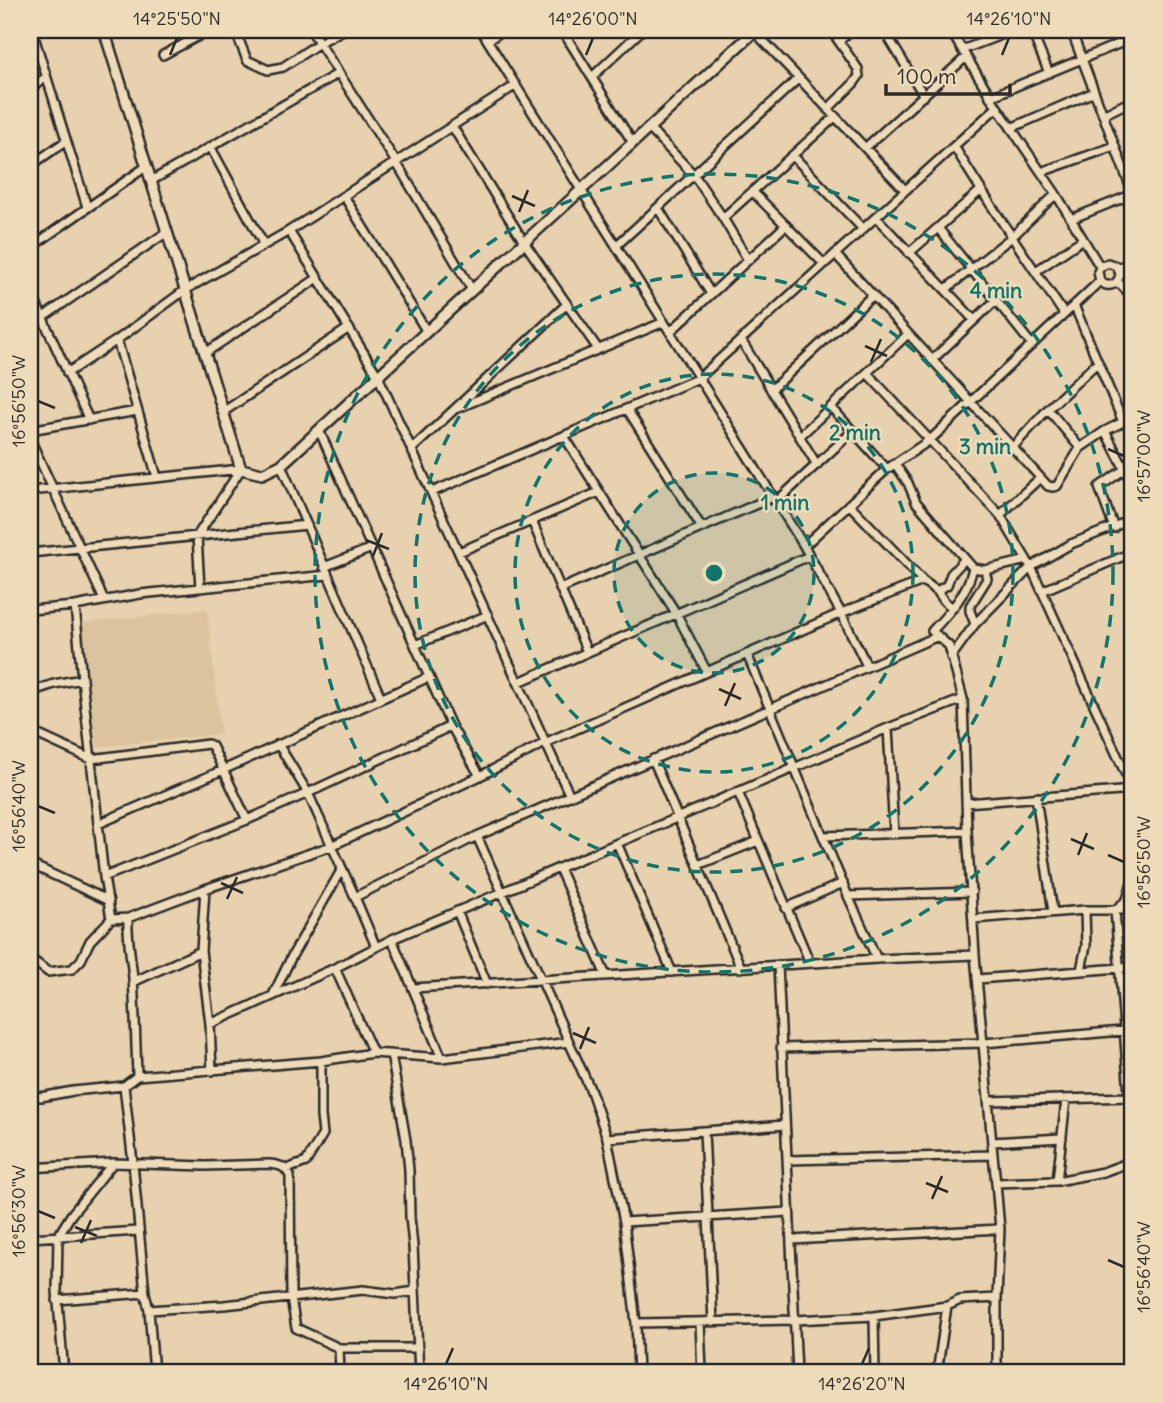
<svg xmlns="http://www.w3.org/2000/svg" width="1163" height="1403" font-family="Delius,sans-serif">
	<rect width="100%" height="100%" fill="#e8d1ae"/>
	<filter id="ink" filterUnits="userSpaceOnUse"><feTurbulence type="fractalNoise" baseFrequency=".0143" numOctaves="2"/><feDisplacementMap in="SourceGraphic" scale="14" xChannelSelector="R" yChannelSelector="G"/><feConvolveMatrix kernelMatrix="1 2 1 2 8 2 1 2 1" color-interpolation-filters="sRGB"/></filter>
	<g filter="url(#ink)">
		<path fill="#dcc39e" d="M207 609 221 734 97 747 82 623Z"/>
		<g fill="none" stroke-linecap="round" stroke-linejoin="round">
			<defs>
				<path id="minor" d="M32 30 87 207
					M235 30 247 60 268 70 283 67 319 43 343 30
					M311 30 396 162 472 290
					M481 30 804 546 841 613 867 666
					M562 30 633 143
					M884 30 924 96
					M950 30 997 107 1056 194 1100 267 1098 272 1100 281C1108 289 1119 285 1120 273L1116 266 1108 263 1100 267
					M1031 30 1049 73
					M1071 30 1133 194
					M1127 30 1133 46
					M754 31 905 190
					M488 40 504 30
					M839 41 852 30
					M962 50 1014 30
					M163 55 210 30
					M592 77 642 30
					M30 89 46 77
					M990 97 1133 38
					M828 109 854 83 859 76 858 69 831 30
					M1103 115 1133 100
					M452 126 524 242 598 349
					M649 128 694 175 723 218 748 260
					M1011 128 1094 92
					M954 146C988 204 1027 258 1064 314
					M211 148 264 245
					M865 148 966 57
					M793 156 863 229
					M30 166 66 141
					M1041 172 1115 146
					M151 181 339 73
					M753 192 824 264
					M344 196 427 332
					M658 208 711 294
					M876 217C908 252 942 285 974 320
					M723 218 835 117
					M1071 219 1133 194
					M938 228 1032 345
					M289 231 318 278
					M616 246 799 78
					M30 248 147 166
					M909 253 980 191
					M835 254 1048 486 1053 487 1057 486 1080 448 1105 431 1133 417
					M1118 268 1133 261
					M1036 271 1083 239
					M1117 281 1128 292 1133 302
					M946 289 1013 236 1056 194
					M30 290 89 420
					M1074 305 1123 422
					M42 318 167 232
					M670 332 786 225
					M117 340 157 477
					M741 340 817 465
					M205 353 318 278 378 376 570 796
					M932 360 996 300
					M67 373 117 340 185 290 289 231 516 85
					M867 373 1000 515
					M771 390 873 295
					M831 407 887 469
					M458 408 664 322
					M627 409 702 528
					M1048 409 1080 448
					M223 412 349 328
					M30 430 137 411
					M319 430 451 726 480 776
					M1105 431 1133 485
					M564 436 676 613 707 672
					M800 436 908 334
					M30 439 104 600
					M1012 448 1048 409 1098 362
					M412 449 567 304
					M281 465 381 698
					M1040 478 1000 515 1031 567 1071 544 1133 519
					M30 491 241 469
					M432 492 699 378 997 107
					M776 502 853 431
					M849 504 923 581 937 591 945 602 953 608
					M532 521 587 652
					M1114 528 1099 487 1125 469
					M804 546 887 469 930 440 1100 281
					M459 552 599 492
					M30 553 307 525
					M324 567 372 548
					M973 568 985 570 1027 560
					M200 588 197 536 241 469
					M560 589 773 497
					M937 591 947 585 951 574 964 560
					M1042 591 1133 552
					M75 606 82 679 104 877 111 919 128 918 205 889 331 846 480 776 547 742 841 613 923 581
					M30 610 75 606 140 594 328 575
					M975 624 970 611V606L987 579 985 570
					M415 645 488 615
					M747 654 848 896 877 959
					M951 657 975 624 1031 567 1133 790
					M519 682 809 556
					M30 692 54 684 82 679
					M888 728 894 833
					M30 731 91 759 208 744 212 746 247 820
					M278 744 308 793 355 897 376 947
					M653 759 741 968
					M738 792 810 963
					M1036 797 1053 912
					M966 803 1133 790
					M98 824 223 770 429 677
					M477 836 591 1091 607 1138 624 1222 636 1323 638 1373
					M824 836 967 831
					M617 843 672 972
					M30 864 109 901
					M698 865 758 841
					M559 868 606 976
					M104 877 247 820 308 793 451 726
					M1133 878 1127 900 1115 910 1133 1146
					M205 889 201 951 210 1024 212 1071
					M848 896 972 892
					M355 897 477 836 938 636
					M786 908 843 883
					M457 911 487 984
					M128 918C127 938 131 957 133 978 135 1011 136 1044 137 1076
					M973 919 1085 910H1133
					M30 958 48 972 72 969 81 960 90 941 111 919
					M778 965 797 1373
					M335 968 373 1053
					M1081 970 1086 946 1085 910
					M978 979 1133 967
					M133 982 201 951
					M413 988 877 959 975 955
					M273 995 292 956 342 869
					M210 1024 335 968 392 939 888 728 963 699
					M781 1048 984 1043 1133 1030
					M391 1054 406 1140 409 1170 410 1217 413 1246 419 1373
					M442 1058 569 1042
					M124 1086 133 1163 145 1293 149 1310 154 1373
					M30 1095 41 1097 73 1091 124 1086 137 1076 321 1061 373 1053 442 1058 392 939
					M989 1101 1130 1097
					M704 1131 713 1322
					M607 1138 785 1125
					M992 1142 1062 1138
					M993 1155 996 1183 1057 1181 1103 1172 1133 1161
					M787 1160 993 1155 975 955 967 831 963 699 949 646 932 631C950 612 967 594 973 568L916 502 908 483 895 464
					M30 1168 113 1163 205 1166 269 1164C280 1165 285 1166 290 1176L291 1298 296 1328 339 1348 340 1373
					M287 1169 306 1162 323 1134 321 1116V1061
					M1057 1181 1066 1099
					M996 1183 1000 1229 997 1298V1373
					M624 1222 789 1212
					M30 1238 139 1231
					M791 1240 1000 1229
					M57 1300 145 1293
					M149 1310 224 1305 363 1290 395 1294 415 1291
					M874 1316 875 1373
					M700 1322 702 1373
					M636 1323 795 1320 874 1316 947 1306 960 1300 997 1298
					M339 1348H418
					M64 1373 57 1291 58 1236 71 1215 113 1163
					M937 1373 947 1306"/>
				<path id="tertiary" d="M104 30 241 469 262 474 281 465 756 30"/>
			</defs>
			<use href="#minor" stroke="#2b2b2b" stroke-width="12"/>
			<use href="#tertiary" stroke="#2b2b2b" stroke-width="14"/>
			<use href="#minor" stroke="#eedbb9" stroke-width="7"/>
			<use href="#tertiary" stroke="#eedbb9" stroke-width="9"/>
		</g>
	</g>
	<path fill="none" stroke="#2b2b2b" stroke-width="2.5" d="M170 55 177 38M586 55 593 38M1002 55 1009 38M512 196 535 206M519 212 528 190M865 346 887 356M871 362 881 339M38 401 55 408M1108 449 1124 456M366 540 389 549M373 556 382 533M719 689 741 699M725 706 735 683M38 806 55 813M1071 839 1094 849M1078 855 1087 833M1108 855 1124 862M221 883 243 893M227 899 237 877M573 1033 596 1043M580 1049 589 1027M926 1183 948 1192M932 1199 942 1176M38 1211 55 1218M75 1227 97 1236M81 1243 91 1220M1108 1260 1124 1267M446 1364 453 1348M862 1364 869 1348"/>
	<circle cx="714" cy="573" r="100" fill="#0f766e" fill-opacity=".12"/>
	<g fill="none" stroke="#0f766e" stroke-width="3.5" stroke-dasharray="12 9">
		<circle cx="714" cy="573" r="100"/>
		<circle cx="714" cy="573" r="199"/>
		<circle cx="714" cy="573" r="299"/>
		<circle cx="714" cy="573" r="399"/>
	</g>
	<circle cx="714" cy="573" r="10" fill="#0f766e" stroke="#eedbb9" stroke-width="3.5"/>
	<g font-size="21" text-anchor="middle" font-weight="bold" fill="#0f766e" stroke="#eedbb9" stroke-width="5" stroke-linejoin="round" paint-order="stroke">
		<text x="996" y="298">4 min</text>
		<text x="855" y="440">2 min</text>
		<text x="985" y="454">3 min</text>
		<text x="785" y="510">1 min</text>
	</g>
	<rect width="1163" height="1403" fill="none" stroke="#eedbb9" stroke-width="77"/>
	<path d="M886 84v10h124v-10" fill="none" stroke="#2b2b2b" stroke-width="3.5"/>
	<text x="897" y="84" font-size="21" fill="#2b2b2b" stroke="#eedbb9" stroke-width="5" paint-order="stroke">100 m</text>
	<rect x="38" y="38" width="1086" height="1326" fill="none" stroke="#2b2b2b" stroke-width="2.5"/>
	<g font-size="18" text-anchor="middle" fill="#2b2b2b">
		<text x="177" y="25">14°25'50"N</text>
		<text x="593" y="25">14°26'00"N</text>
		<text x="1009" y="25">14°26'10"N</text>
		<text transform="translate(19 401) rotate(-90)" y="6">16°56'50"W</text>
		<text transform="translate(1144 456) rotate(-90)" y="6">16°57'00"W</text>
		<text transform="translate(19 806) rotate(-90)" y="6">16°56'40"W</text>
		<text transform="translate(1144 862) rotate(-90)" y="6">16°56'50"W</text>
		<text transform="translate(19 1211) rotate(-90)" y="6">16°56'30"W</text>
		<text transform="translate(1144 1267) rotate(-90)" y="6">16°56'40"W</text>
		<text x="446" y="1390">14°26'10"N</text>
		<text x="862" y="1390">14°26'20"N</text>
	</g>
</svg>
